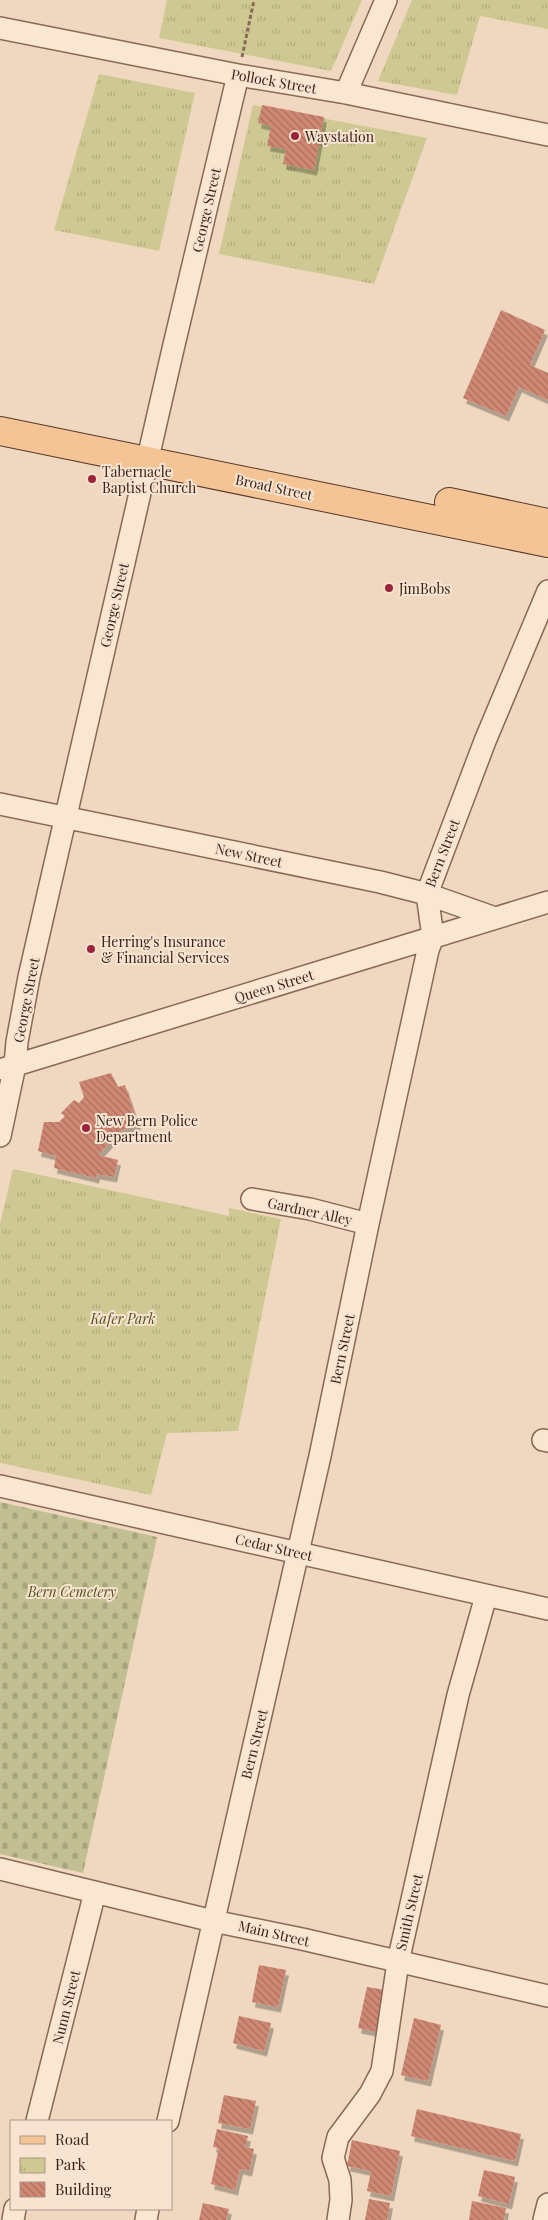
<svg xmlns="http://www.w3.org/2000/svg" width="548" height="2220" font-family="'Playfair Display',serif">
	<defs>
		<pattern id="cemetery-stones" width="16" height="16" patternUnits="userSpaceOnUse" patternTransform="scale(1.25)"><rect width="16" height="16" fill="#c2bf92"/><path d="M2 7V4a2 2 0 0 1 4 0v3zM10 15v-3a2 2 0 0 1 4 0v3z" fill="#a7a47d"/></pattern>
		<pattern id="park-tufts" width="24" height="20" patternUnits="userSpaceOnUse" patternTransform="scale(1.25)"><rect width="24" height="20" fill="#cec992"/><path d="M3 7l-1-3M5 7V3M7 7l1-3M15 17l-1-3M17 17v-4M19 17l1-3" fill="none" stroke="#b2ac7d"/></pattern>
		<pattern id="building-back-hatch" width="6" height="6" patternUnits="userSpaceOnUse" patternTransform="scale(1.25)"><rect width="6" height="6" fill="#cf8873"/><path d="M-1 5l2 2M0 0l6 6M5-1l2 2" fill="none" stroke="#a96f5e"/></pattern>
		<filter id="shadow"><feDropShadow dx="3" dy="5.5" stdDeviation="0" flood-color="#0004"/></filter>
	</defs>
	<rect width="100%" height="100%" fill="#efd8bf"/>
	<path fill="url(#cemetery-stones)" d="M0 1502 157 1537 83 1873 0 1854Z"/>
	<path fill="url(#park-tufts)" d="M167 0H362L331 71 159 38Z
		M412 0H548V29L480 16 457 95 378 81Z
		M99 74 195 93 159 251 54 230Z
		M253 105 427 138 374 284 219 254Z
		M13 1169 229 1216V1208L281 1219 238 1431 167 1433 151 1495 0 1463V1224Z"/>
	<path fill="url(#building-back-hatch)" filter="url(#shadow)" d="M262 105 324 117 314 170 283 164 286 149 267 146 271 126 258 123Z
		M501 310 545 330 530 365 548 373V400L519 387 506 416 463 398Z
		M111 1073 118 1087 125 1085 138 1124 120 1131 98 1155 118 1160 114 1177 97 1174 96 1178 54 1168 56 1156 38 1151 44 1122H59L65 1116 61 1113 74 1100 79 1103 84 1097 79 1082Z
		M259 1965 286 1970 278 2007 252 2002Z
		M367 1987 386 1990 377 2032 358 2028Z
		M239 2016 271 2023 264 2051 233 2043Z
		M414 2018 441 2025 428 2081 401 2075Z
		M224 2095 256 2101 250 2129 218 2123Z
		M417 2109 521 2134 515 2161 411 2136Z
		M217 2129 248 2136 245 2147 254 2149 249 2171 240 2169 235 2190 211 2184 219 2148 213 2147Z
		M352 2140 400 2151 391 2196 367 2191 371 2171 347 2166Z
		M484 2170 515 2177 509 2204 478 2196Z
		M369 2199 390 2203 387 2220H365Z
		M472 2201 506 2208 504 2220H469Z
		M203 2203 229 2209 226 2220H199Z"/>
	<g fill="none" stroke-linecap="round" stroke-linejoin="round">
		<defs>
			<path id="minor" d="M0 28 238 75 346 93 548 135
				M346 93 386 0
				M0 804 380 882 427 894 495 918
				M3 1069 548 902
				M0 1136 15 1065 17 1042 29 977 173 349 238 75
				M252 1199 310 1209 368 1224
				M543 1440 548 1441
				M0 1486 548 1609
				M0 1869 213 1921 302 1939 548 1996
				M37 2121 95 1892
				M168 2121 320 1456 368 1224 428 950 433 937 427 894 485 741 548 591
				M13 2220 15 2209
				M146 2220 148 2209
				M338 2220 341 2200 340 2180 333 2158 338 2137 370 2094 382 2071 398 1962 458 1695 486 1596
				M544 2220 548 2204"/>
			<path id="major" d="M0 431 548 543
				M449 502 548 523"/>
		</defs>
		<use href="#minor" stroke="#896857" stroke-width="24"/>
		<use href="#major" stroke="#56372b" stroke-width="30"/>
		<path stroke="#896857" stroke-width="3" stroke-dasharray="4 2.5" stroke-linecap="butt" d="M242 57 254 0"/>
		<use href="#minor" stroke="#fae7d2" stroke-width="21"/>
		<use href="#major" stroke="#f5c494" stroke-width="28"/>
	</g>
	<g fill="#9a243b" stroke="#f7e3cf" stroke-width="2">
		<circle cx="295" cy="136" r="5"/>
		<circle cx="92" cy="479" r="5"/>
		<circle cx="389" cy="588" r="5"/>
		<circle cx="91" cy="949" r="5"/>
		<circle cx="86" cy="1128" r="5"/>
	</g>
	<g text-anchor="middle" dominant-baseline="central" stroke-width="4" stroke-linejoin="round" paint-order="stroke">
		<g font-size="14" fill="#37241c" stroke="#f7e3cf">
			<text transform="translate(274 81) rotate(10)">Pollock Street</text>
			<text transform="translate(206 210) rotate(-77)">George Street</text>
			<text transform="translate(274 487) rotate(12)">Broad Street</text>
			<text transform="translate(114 605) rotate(-77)">George Street</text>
			<text transform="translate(442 853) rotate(-69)">Bern Street</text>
			<text transform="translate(249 855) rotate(12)">New Street</text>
			<text transform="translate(274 986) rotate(-17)">Queen Street</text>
			<text transform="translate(26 1000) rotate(-79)">George Street</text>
			<text transform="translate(310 1211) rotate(12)">Gardner Alley</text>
			<text transform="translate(342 1349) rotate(-78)">Bern Street</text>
			<text transform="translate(274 1547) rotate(13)">Cedar Street</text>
			<text transform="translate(254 1744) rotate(-76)">Bern Street</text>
			<text transform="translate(409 1912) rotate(-77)">Smith Street</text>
			<text transform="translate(274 1933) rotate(13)">Main Street</text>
			<text transform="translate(66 2007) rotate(-76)">Nunn Street</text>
		</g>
		<g font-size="14" fill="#37241c" stroke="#f7e3cf" text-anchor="start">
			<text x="305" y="136">Waystation</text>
			<text x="102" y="471">Tabernacle<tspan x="102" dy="16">Baptist Church</tspan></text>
			<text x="399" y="588">JimBobs</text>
			<text x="101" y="941">Herring's Insurance<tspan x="101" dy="16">&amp; Financial Services</tspan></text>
			<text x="96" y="1120">New Bern Police<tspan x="96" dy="16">Department</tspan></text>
		</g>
		<g font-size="14" font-style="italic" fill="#525521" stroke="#f7e3cf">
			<text x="123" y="1318">Kafer Park</text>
			<text x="72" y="1591">Bern Cemetery</text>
		</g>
	</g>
	<rect x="10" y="2120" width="162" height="90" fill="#f7e3cf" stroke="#aa9787"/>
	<rect x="20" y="2136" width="25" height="8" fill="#f5c494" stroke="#aa9787"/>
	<text x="55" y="2145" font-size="15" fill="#37241c">Road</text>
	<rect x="20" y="2158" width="25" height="15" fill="url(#park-tufts)" stroke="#aa9787"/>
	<text x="55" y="2170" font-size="15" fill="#37241c">Park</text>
	<rect x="20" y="2182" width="25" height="15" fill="url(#building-back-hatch)" stroke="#aa9787"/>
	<text x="55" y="2195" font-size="15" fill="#37241c">Building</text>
</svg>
